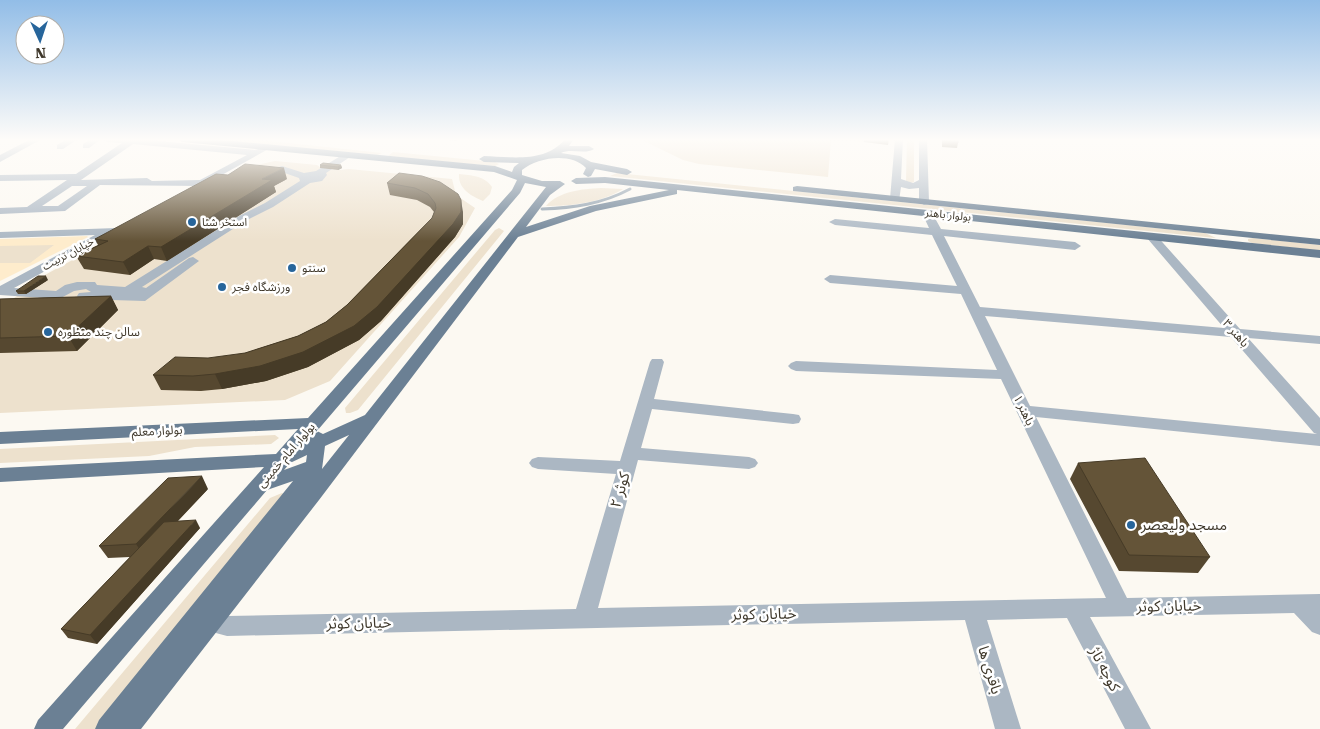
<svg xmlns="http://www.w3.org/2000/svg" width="1320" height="729" font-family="'Roboto Serif','Noto Sans Arabic',serif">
	<rect width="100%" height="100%" fill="#fcf9f2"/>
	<path fill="#feeccc" d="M87 236 88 237 0 281V239Z"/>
	<path fill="#ede1cd" d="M205 139H252L382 153 377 155Z
		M640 139H864V142L831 140 828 177 699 164 683 160Z
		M907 139H914V182L911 183 906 181Z
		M393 152 495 162 499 164 495 166 387 157Z
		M275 161 317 165C325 172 339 170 349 169L452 179 456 195 475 208 459 237 330 381 285 400 0 413V300L14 298 43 280V276L242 168Z
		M617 173 1205 233 1216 238 610 176Z
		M459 174C471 175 485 176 492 187L490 194 483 201C471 196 458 189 459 174Z
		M601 188 623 189C601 203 571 206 546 206 559 191 582 189 601 188Z
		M499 228 504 231 358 410 350 413H346L345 408 495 230Z
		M1253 238 1320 245V251L1252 243 1248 241V239Z
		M54 245 30 263H0V246Z
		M275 435 279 438 271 444 195 447 149 456 0 463V449Z
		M282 493 284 494 97 729H75L270 498Z"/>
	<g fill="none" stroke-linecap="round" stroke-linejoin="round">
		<path stroke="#8f9fad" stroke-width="3" d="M542 209C573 208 602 204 630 189"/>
		<path fill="#abb7c3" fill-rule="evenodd" d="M31 139H42L0 162V155Z
			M67 139H78L63 149H57V145Z
			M91 139H101L89 148H83V144Z
			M103 139H138L256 150 268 144 272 147 202 186 100 185 65 211 0 214V208L27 207 67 180 0 181V175L76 174 122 143 107 142ZM133 144 247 155 200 180 152 181 147 178 81 180ZM72 186H87L58 206H42Z
			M895 139H903L901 179 913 183 919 180V139H927L929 202 928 204 924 205 919 202V188L909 189 901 187 899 201H891L890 199Z
			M347 152 350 153V157L326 173 327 175 322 181 310 183 273 207 247 220 142 287 146 288 189 258 193 257 199 261 145 301 79 299 77 296 79 293 91 292 86 289 74 291 59 299 0 295V286L95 235 0 238V232L117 228 119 230 117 232 14 288 56 291 65 285 77 282H95L97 285 125 287 239 216 265 203 300 181 299 178 282 172 266 177 261 174 263 172 282 166 304 173 316 171Z
			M927 210 931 211 941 229 1075 242 1081 246 1075 250 944 236 980 307 1224 328 1147 238 1145 236 1147 234H1155L1240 329 1320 336V344L1248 338 1320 418V446L1036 417 1127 598 1320 594V635L1312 632 1294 613 1090 617 1151 729H1125L1067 618 987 620 1021 729H995L965 620 227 636 201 629 198 622 201 615 209 612 227 616 576 609 616 474 538 469 532 467 529 463 532 459 538 457 620 461 650 362 652 359H662L664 362 654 399 793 414 799 415 801 419 799 423 793 424 652 409 641 448 749 457 755 459 758 463 755 467 749 469 638 460 598 608 1106 598 1001 379 796 371 791 369 788 366 791 363 796 361 997 370 961 294 830 283 824 279 830 275 957 286 932 235 835 225 829 222 835 219 929 228 922 213ZM985 316 1231 337 1314 433 1317 434 1030 406Z"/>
		<path fill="#6b8094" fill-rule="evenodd" d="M178 139H212L495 166 512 172 514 167 519 163 484 162 479 159 484 156C512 157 546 163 565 139H574L569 146H589L594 149C585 155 571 148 561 153L580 156 591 162 627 169 632 172 627 175 595 169 591 176 588 177 583 174 586 168C571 152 538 157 522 170V175L542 181H560L565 184 550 195 526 227 590 206 669 190 605 183 576 184 571 181 576 178 605 177 1320 250V258L677 190V194L596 211 518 237 319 500 141 729H95L99 720 293 481 267 490 63 729H34L38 720 264 467 0 482V468L276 454 298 429 0 444V432L308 418 512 190 517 180 494 172 182 142ZM525 183 546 187 365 415 323 434 317 431 520 193ZM349 435 322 469 325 446ZM307 455 306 462 284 470 290 463Z
			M797 186 1320 239V245L793 191V187Z"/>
	</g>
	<path fill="#564830" d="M442 139H458L456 141Z
		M864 139H889L888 145 864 142Z
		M942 139H958V143L957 148 942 147Z
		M320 165H341L342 168 338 170 320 168Z
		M399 173 463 212V224L455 237 381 321 359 340 308 367 266 381 222 389 201 391 161 390 153 375 245 353 298 336 326 322 347 305 432 218 434 212 430 207 417 200 390 195 387 183Z
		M287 179 274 186 276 192 167 261 154 259 130 275 84 269 76 256 98 245 95 239Z
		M48 280 26 294H18L16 291Z
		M111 296 118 310 77 351 0 353V299Z
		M1078 463 1210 557 1198 573 1119 571 1070 479Z
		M208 489 178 521 200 528 97 644 68 638 61 629 130 557 108 558 99 546Z"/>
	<path fill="#463b27" d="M341 165 342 168 338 170V167Z
		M284 168 287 179 274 186 276 192 167 261 161 247 262 179Z
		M461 200 463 212V224L455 237 381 321 359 340 308 367 266 381 222 389 215 374 303 352Z
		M148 246 154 259 130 275 123 262Z
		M46 276 48 280 26 294 24 291Z
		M111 296 118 310 77 351 68 336Z
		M202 476 208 489 144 556 136 544Z
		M196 520 200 528 97 644 90 635Z"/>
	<path fill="#645438" stroke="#463b27" d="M944 139H958V143L944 141Z
		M323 163 341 165 338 167 320 165Z
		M245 164 284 168 262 179 272 180 161 247 148 246 123 262 76 256 108 241 95 239 216 174 228 175Z
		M399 173 422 176 440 182 458 194 461 200V212L453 224 377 307 354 326 303 352 260 366 215 374 193 376 153 375 175 357 208 358 245 353 298 336 326 322 347 305 432 218 436 208 435 203 428 194 415 188 387 183Z
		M38 276H46L24 291H16Z
		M111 296 68 336 0 338V299Z
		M1145 458 1210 557 1129 555 1078 463Z
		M202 476 136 544 99 546 168 478Z
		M196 520 90 635 61 629 164 522Z"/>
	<linearGradient id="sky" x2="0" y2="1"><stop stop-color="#92bde7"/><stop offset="0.58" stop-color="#fefcf9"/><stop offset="1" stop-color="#fefcf9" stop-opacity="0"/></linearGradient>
	<rect width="1320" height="241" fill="url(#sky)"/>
	<g fill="#27659b" stroke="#fff" stroke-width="2">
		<circle cx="192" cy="222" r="5"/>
		<circle cx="292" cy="268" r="5"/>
		<circle cx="222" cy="287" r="5"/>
		<circle cx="48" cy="332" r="5"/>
		<circle cx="1131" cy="525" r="5"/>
	</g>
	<g text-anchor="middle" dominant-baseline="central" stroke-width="5" stroke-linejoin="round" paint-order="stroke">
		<g font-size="11" fill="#3f382b" stroke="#fff">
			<text transform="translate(948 215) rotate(6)">بولوار باهنر</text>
			<text transform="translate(68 254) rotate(-28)">خیابان تربیت</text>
		</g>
		<g font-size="11" fill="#3f382b" stroke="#fff" text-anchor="start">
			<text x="202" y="222">استخر شنا</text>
		</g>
		<g font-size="12" fill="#3f382b" stroke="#fff" text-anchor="start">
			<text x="302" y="268">سنتو</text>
			<text x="232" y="287">ورزشگاه فجر</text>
			<text x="58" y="332">سالن چند منظوره</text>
		</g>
		<g font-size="12" fill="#3f382b" stroke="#fff">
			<text transform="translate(1236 333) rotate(49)">باهنر ۳</text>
			<text transform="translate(1024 410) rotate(64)">باهنر ۱</text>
			<text transform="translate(157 431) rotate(-3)">بولوار معلم</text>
			<text transform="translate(286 455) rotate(-49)">بولوار امام خمینی</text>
		</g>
		<g font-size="15" fill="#3f382b" stroke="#fff">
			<text transform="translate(620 490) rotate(-74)">کوثر ۲</text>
			<text transform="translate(1169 606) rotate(-1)">خیابان کوثر</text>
			<text transform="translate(764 614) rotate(-1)">خیابان کوثر</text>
			<text transform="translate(359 623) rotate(-1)">خیابان کوثر</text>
			<text transform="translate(1105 669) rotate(62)">کوچه تاژ</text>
			<text transform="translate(990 670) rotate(73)">باقری ها</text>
		</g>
		<g font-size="15" fill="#3f382b" stroke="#fff" text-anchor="start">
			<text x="1141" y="525">مسجد ولیعصر</text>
		</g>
	</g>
	<g transform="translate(40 40) rotate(177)"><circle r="24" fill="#ffffff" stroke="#b2afaa"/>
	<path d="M0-4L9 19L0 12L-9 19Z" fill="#27659b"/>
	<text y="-8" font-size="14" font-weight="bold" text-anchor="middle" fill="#3f382b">N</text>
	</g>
</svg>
